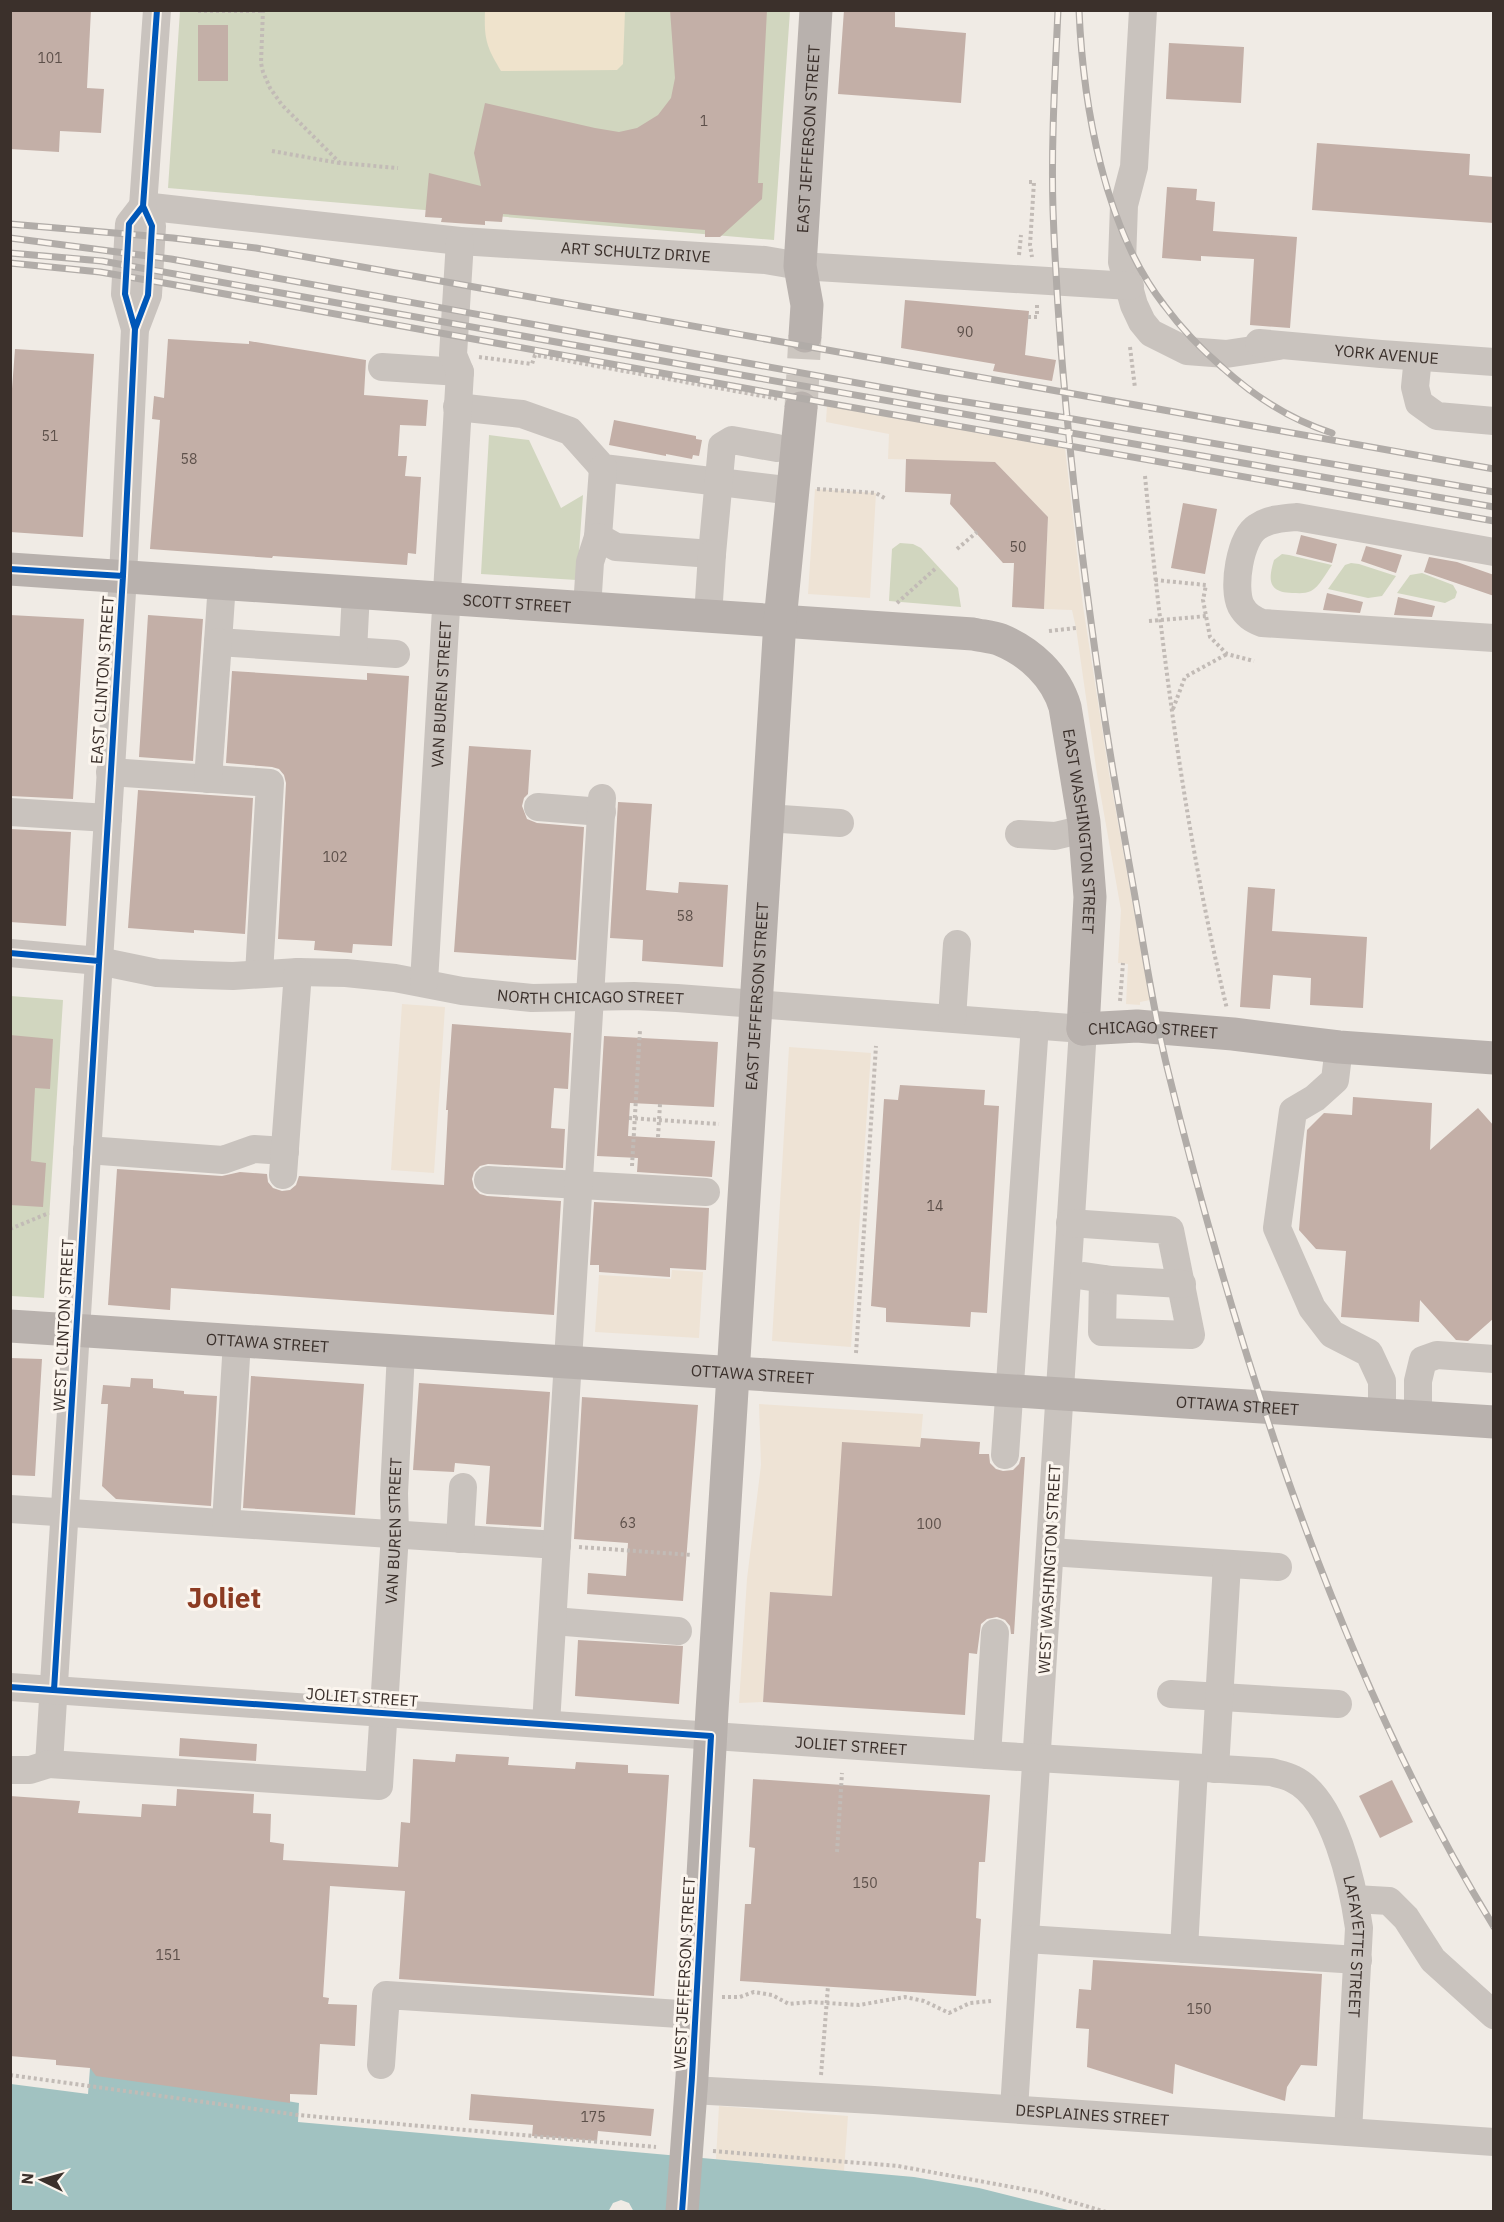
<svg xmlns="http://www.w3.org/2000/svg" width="1504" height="2222" font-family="'IBM Plex Sans',sans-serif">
	<rect width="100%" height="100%" fill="#f0ebe5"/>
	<path fill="#d1d6bf" d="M180 11H790L774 240 168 188Z
		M489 435 529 440 561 508 583 495 577 580 481 574Z
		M900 543 913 544 921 548 958 588 961 607 889 601 892 549Z
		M1282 554 1289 555 1332 565C1326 573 1319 587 1311 591 1305 594 1298 593 1292 593 1268 592 1268 580 1274 560Z
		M1351 563 1359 564 1396 576 1382 596 1368 598 1328 589 1345 565Z
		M1422 573 1453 585 1457 592 1455 598 1445 603 1397 593 1410 575Z
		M10 996 63 1000 44 1298 11 1296Z"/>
	<path fill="#efe3cc" d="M485 11H625L623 64 617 70 501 71C486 47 484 38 485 11Z"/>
	<path fill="#eee3d5" d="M827 405 1065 448 1083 606 1109 773 1150 1000 1140 1002V1005L1126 1004 1128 964 1118 963 1121 910 1097 774 1076 628 1072 610 1044 609 1048 517 995 462 888 459 889 434 826 422Z
		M815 489 876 493 870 598 808 594Z
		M402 1004 445 1007 434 1173 391 1170Z
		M789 1047 871 1053 851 1347 772 1341Z
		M672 1270 703 1272 699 1338 595 1332 599 1275 671 1279Z
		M759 1404 923 1414 920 1447 832 1596 770 1592 763 1702 739 1703 747 1579 761 1465Z
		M719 2106 848 2116 844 2171 716 2159Z"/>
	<path fill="#a1c2c1" d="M90 2068 299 2103 298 2122 914 2177 979 2188 1072 2211 634 2212 629 2203 621 2200 613 2203 608 2212H11V2084L88 2094Z"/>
	<path fill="#c3afa7" d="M10 10H91L87 88 104 89 101 133 60 131 59 152 10 149Z
		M670 10H767L758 183H763L762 199 720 237H705V230L503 214 502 222 485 221V225L441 222 442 218 425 217 429 173 481 186 474 153 485 103 595 128 619 132 637 128 658 115 671 98 675 78Z
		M844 10H895V27L966 33 961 103 838 94Z
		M198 25H228V81H198Z
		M1169 43 1244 47 1241 103 1166 99Z
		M1317 143 1470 154 1469 175 1494 177V223L1312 210Z
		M1167 187 1197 189 1196 200 1215 202 1213 231 1297 237 1290 328 1250 325 1254 259 1201 256V261L1162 258Z
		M905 300 1029 311 1025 355 1056 360 1052 381 993 371 995 364 901 348Z
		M168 339 249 344V341L366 360 364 395 428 400 426 426 400 425 398 456H407L405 476 421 477 416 554 408 553 407 565 273 556 272 558 150 549 160 420 152 419 154 396 164 398Z
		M15 349 94 354 83 537 10 532V415Z
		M614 420 696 436V439L702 440 699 456 693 455 692 459 666 454V456L609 445Z
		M906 459 995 462 1048 517 1044 609 1012 607 1014 563H1003L950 504 951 494 905 492Z
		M1183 503 1217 509 1205 574 1171 568Z
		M1301 535 1337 544 1332 563 1296 554Z
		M1366 546 1402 555 1396 573 1361 561Z
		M1429 557 1457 562 1494 575V596L1424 572Z
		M1327 593 1363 602 1360 613 1323 610Z
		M1398 597 1435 606 1432 617 1394 615Z
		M10 615 84 619 73 799 10 796Z
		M148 615 203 619 193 761 139 757Z
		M232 671 367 680V673L409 676 392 946 353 944 352 953 314 950 315 941 278 939 286 783 284 775 279 769 272 767 226 763Z
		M469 746 531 750 528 794 524 798 522 806 527 819 537 823 584 827 576 960 454 952Z
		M138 790 253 798 245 934 194 930V933L128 928Z
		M618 802 652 804 646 890 678 893 679 882 728 885 723 967 642 961 643 940 610 938Z
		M10 829 71 832 66 926 10 922Z
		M1248 887 1275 889 1272 931 1367 937 1363 1008 1310 1005 1311 978 1273 975 1270 1009 1240 1007Z
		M452 1024 571 1033 568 1089 554 1088 551 1128 565 1129 563 1168 488 1164 480 1166 474 1172 472 1179 474 1188 480 1194 487 1196 561 1201 554 1315 171 1288 170 1310 108 1305 117 1169 222 1176 240 1172 267 1174 268 1182 273 1188 282 1191 290 1190 296 1185 299 1176 444 1185 448 1110H446Z
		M10 1035 53 1039 50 1089 35 1088 31 1161 46 1163 43 1207 10 1205Z
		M604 1036 718 1042 714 1107 630 1103 628 1136 715 1141 712 1177 637 1172 638 1158 597 1156Z
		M900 1085 985 1090 984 1105 999 1106 987 1313 971 1312 970 1327 886 1322V1308L871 1306 884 1099 898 1100Z
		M1353 1097 1432 1103 1430 1150 1478 1108 1494 1126V1318L1468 1341 1456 1340 1420 1300 1419 1322 1341 1317 1346 1251 1316 1249 1299 1230 1307 1130 1324 1113 1352 1115Z
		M594 1202 709 1208 706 1270 670 1268V1277L599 1272V1265H590Z
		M10 1358 42 1359 35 1476 10 1475Z
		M251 1376 364 1384 355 1515 243 1508Z
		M131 1378 153 1379V1388L184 1391V1394L217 1396 211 1506 116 1499 102 1486 108 1404H101L103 1385 130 1387Z
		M419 1383 550 1392 541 1527 486 1524 490 1466 455 1463 454 1472 413 1470Z
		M582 1397 698 1405 683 1601 587 1594 588 1573 626 1576 628 1543 574 1539Z
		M921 1438 980 1442 979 1454H989L990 1463 996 1469 1003 1471 1013 1470 1019 1464 1021 1457H1025L1014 1634H1011L1010 1626 1005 1620 997 1617 987 1619 981 1624 977 1654 969 1653 965 1715 763 1702 770 1592 832 1596 842 1442 920 1447Z
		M578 1640 683 1646 679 1704 575 1696Z
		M180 1738 257 1744 256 1761 179 1756Z
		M456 1754 509 1757 508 1765 575 1769 576 1762 628 1765V1773L669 1775 654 1996 399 1979 405 1891 330 1886 323 1997 329 1998 328 2004 357 2005 355 2046 320 2044 317 2095 290 2094V2103L96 2076 90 2068 56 2065V2060L10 2056V1796L80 1801 78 1813 141 1817 142 1804 176 1806 177 1789 254 1794 253 1813 271 1814 270 1842 284 1844 283 1860 398 1867 401 1822 410 1823 413 1759 455 1762Z
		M753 1779 990 1795 985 1862H979L976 1918 981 1919 976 1996 740 1981 745 1904H751L755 1848 749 1847Z
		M1392 1780 1413 1822 1380 1838 1359 1796Z
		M1093 1960 1322 1974 1317 2066 1301 2065 1287 2087 1285 2101 1175 2064 1173 2094 1087 2067 1089 2029 1076 2028 1079 1989 1091 1990Z
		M471 2094 654 2109 651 2136 598 2131 597 2141 532 2136 533 2125 469 2120Z"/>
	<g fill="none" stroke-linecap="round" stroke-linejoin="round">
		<path stroke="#ccc6c0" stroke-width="33" stroke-dasharray="33 16" stroke-linecap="butt" d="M801 408 805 336"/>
		<path stroke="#c2bbb6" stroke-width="4" stroke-dasharray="3 3" stroke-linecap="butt" d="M263 10 261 63 263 72 270 88 282 105 340 163 398 168
			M198 11H263
			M272 151 339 163
			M1029 182H1034L1030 245 1032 257
			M1019 255 1021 235
			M1028 317H1037V303
			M1130 347 1135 388
			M479 357 532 364 535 355 779 399
			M1145 476C1162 654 1185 834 1227 1009
			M817 489 876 493 886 499
			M957 549 977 532
			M1155 580 1206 585 1203 600 1210 637 1227 654 1254 661
			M897 603 936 568
			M1149 621 1207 616
			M1049 631 1076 628
			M1173 709 1185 677 1227 654
			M1120 1001 1123 963
			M629 1118 719 1124
			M658 1137 660 1104
			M632 1166 640 1030
			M10 1229 49 1213
			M856 1353 876 1046
			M579 1547 692 1555
			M837 1852 842 1773
			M722 1997H740L754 1992 772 1995 789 2004 810 2002 859 2005 905 1997 924 2001 949 2013 970 2003 991 2001
			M10 2075 298 2115 656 2147
			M821 2075 828 1986
			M713 2151 898 2166 1039 2192 1106 2212"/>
		<g stroke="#c9c3be" stroke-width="28">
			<path id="s1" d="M157 10 143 206 152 226 148 295 135 329 123 576 49 1764 379 1786 395 1534 394 1493 401 1352"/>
			<path d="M1143 10 1134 167 1124 205 1122 262 1134 305 1142 322 1151 333 1187 351 1226 354 1279 346"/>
			<path id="s2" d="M143 206 460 241 765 260 800 266 1130 286"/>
			<path d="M135 329 125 294 129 224 143 206"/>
			<path id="s3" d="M1259 343 1381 354 1494 362"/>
			<path d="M1418 357 1415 387 1419 403 1437 416 1494 421"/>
			<path d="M382 367 460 372"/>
			<path d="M457 407 522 414 570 431 603 468 777 489"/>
			<path d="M603 468 598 537 616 547 712 554 722 446 732 440 777 448"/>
			<path d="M1494 552 1297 517C1284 518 1268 519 1257 527 1240 538 1232 588 1241 606 1246 615 1252 619 1262 623L1494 638"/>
			<path d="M222 583 218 642 396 654"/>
			<path d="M587 608 590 562 598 537"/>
			<path d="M708 616 712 554"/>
			<path d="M353 651 356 592"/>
			<path d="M110 772 270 783 259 974"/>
			<path d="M208 779 218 642"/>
			<path d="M538 807 602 812"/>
			<path d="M10 812 108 818"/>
			<path d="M767 818 840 823"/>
			<path d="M1019 834 1055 836 1084 829"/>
			<path id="s4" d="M10 953 99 961 157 973 201 975 233 976 298 972 346 973 395 978 462 991 532 998 634 996 677 998 1083 1029 1014 2109"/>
			<path id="s5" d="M424 982 460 372 453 355 460 241"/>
			<path d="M952 1018 957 944"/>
			<path d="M1339 1047 1335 1080 1315 1098 1293 1111 1277 1228 1312 1308 1332 1334 1369 1353 1382 1381V1415"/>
			<path d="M87 1150 223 1160 254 1149 285 1151"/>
			<path d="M283 1175 298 972"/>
			<path d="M488 1180 706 1192"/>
			<path d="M1070 1223 1170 1230 1191 1335 1102 1332 1103 1279"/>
			<path d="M1084 1276 1112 1280 1182 1284"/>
			<path d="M1418 1417V1381L1423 1360 1437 1355 1494 1359"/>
			<path d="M1005 1455 1035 1025"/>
			<path d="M10 1509 557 1545"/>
			<path d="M226 1523 237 1341"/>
			<path d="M460 1539 463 1487"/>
			<path d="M1050 1552 1278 1567"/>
			<path d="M553 1621 678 1631"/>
			<path id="s6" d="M10 1687 987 1755 1271 1772C1278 1774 1286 1775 1293 1779 1335 1799 1353 1886 1359 1928L1348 2132"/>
			<path d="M1171 1694 1338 1704"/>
			<path d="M546 1724 602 798"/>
			<path d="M987 1755 995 1633"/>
			<path d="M1215 1769 1227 1564"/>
			<path d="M10 1770H30L49 1764"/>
			<path d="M1355 1899 1389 1901 1406 1918 1433 1960 1494 2015"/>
			<path d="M1026 1939 1358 1960"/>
			<path d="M1184 1949 1194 1768"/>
			<path d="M381 2065 386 1995 695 2015"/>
			<path id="s7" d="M691 2090 874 2100 1494 2142"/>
		</g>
		<g stroke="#b8b1ad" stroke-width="33">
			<path id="s8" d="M805 336 807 305 800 266 816 10"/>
			<path id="s9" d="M10 569 973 634C982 636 993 637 1001 640 1030 652 1056 676 1065 707L1084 822 1090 897 1083 1029"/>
			<path id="s10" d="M1083 1029 1137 1026 1233 1034 1339 1047 1494 1058"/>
			<path id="s11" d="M10 1326 1494 1422"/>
			<path id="s12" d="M682 2212 692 2077 712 1711 780 621 801 408"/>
		</g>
		<defs>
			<path id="rail" d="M1058 10C1055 77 1051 144 1053 210 1059 377 1079 542 1103 707 1113 776 1126 845 1138 914 1147 966 1155 1019 1168 1071 1202 1210 1242 1348 1289 1483 1343 1635 1409 1789 1494 1927
				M1079 10C1083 105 1104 228 1164 305 1181 328 1201 349 1223 368 1255 397 1291 420 1332 433
				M10 224 173 238 256 248 1494 469
				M10 238 171 259 935 397 1067 418 1494 492
				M10 253 102 261 758 378 1494 507
				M10 263 100 272 170 284 827 403 1494 521"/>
		</defs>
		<use href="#rail" stroke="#b1aca8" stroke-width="7"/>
		<use href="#rail" stroke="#fbf5ee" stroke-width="4.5" stroke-dasharray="14" stroke-linecap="butt"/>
		<defs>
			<path id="cycleway" d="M135 329 125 294 129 224 143 206
				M10 569 123 576
				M10 953 99 961
				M10 1687 711 1736 692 2077 682 2212
				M54 1690 123 576 135 329 148 295 152 226 143 206 157 10"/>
		</defs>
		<use href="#cycleway" stroke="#fbf5ee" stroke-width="10"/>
		<use href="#cycleway" stroke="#0057b8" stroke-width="6"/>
	</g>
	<g text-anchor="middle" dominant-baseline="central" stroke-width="6" stroke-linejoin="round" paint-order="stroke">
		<g font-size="14" fill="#5d504a">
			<text x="50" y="58">101</text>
			<text x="704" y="121">1</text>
			<text x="965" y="332">90</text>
			<text x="50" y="436">51</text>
			<text x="189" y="459">58</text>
			<text x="1018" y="547">50</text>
			<text x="335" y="857">102</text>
			<text x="685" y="916">58</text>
			<text x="935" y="1206">14</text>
			<text x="628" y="1523">63</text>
			<text x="929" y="1524">100</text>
			<text x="865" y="1883">150</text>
			<text x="168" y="1955">151</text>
			<text x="1199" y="2009">150</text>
			<text x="593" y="2117">175</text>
		</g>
		<g font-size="16" fill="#3b302b" stroke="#fbf5ee">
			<text stroke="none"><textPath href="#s8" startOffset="198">EAST JEFFERSON STREET</textPath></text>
			<text stroke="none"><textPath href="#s2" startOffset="495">ART SCHULTZ DRIVE</textPath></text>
			<text stroke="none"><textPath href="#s3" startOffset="128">YORK AVENUE</textPath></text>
			<text stroke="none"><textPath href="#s9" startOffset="508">SCOTT STREET</textPath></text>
			<text transform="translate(102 680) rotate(-86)">EAST CLINTON STREET</text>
			<text stroke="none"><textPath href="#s5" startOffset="288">VAN BUREN STREET</textPath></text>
			<text stroke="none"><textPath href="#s9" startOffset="1215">EAST WASHINGTON STREET</textPath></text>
			<text stroke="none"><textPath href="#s4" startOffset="584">NORTH CHICAGO STREET</textPath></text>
			<text stroke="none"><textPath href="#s12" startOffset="1218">EAST JEFFERSON STREET</textPath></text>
			<text stroke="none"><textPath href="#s10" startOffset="70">CHICAGO STREET</textPath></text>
			<text transform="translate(63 1325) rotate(-87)">WEST CLINTON STREET</text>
			<text stroke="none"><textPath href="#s11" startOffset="258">OTTAWA STREET</textPath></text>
			<text stroke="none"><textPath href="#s11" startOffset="744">OTTAWA STREET</textPath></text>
			<text stroke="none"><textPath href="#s11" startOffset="1230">OTTAWA STREET</textPath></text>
			<text stroke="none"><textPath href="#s1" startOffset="2348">VAN BUREN STREET</textPath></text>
			<text transform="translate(1049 1569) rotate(-87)">WEST WASHINGTON STREET</text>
			<text transform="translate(362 1697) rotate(4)">JOLIET STREET</text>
			<text stroke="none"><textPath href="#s6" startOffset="843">JOLIET STREET</textPath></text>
			<text stroke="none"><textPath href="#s6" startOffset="1473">LAFAYETTE STREET</textPath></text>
			<text transform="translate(684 1973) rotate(-87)">WEST JEFFERSON STREET</text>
			<text stroke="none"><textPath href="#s7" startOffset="402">DESPLAINES STREET</textPath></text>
		</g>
		<g font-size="28" font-weight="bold" fill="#8c3b22" stroke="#fbf5ee">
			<text x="224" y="1597">Joliet</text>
		</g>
	</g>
	<rect width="1504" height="2222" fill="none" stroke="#3b302b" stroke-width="24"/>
	<g transform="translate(42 2180) rotate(275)" stroke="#fbf5ee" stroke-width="4.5" paint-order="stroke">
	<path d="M0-4.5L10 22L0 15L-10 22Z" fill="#3b302b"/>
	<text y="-9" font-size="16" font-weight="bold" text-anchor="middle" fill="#3b302b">N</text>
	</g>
</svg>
